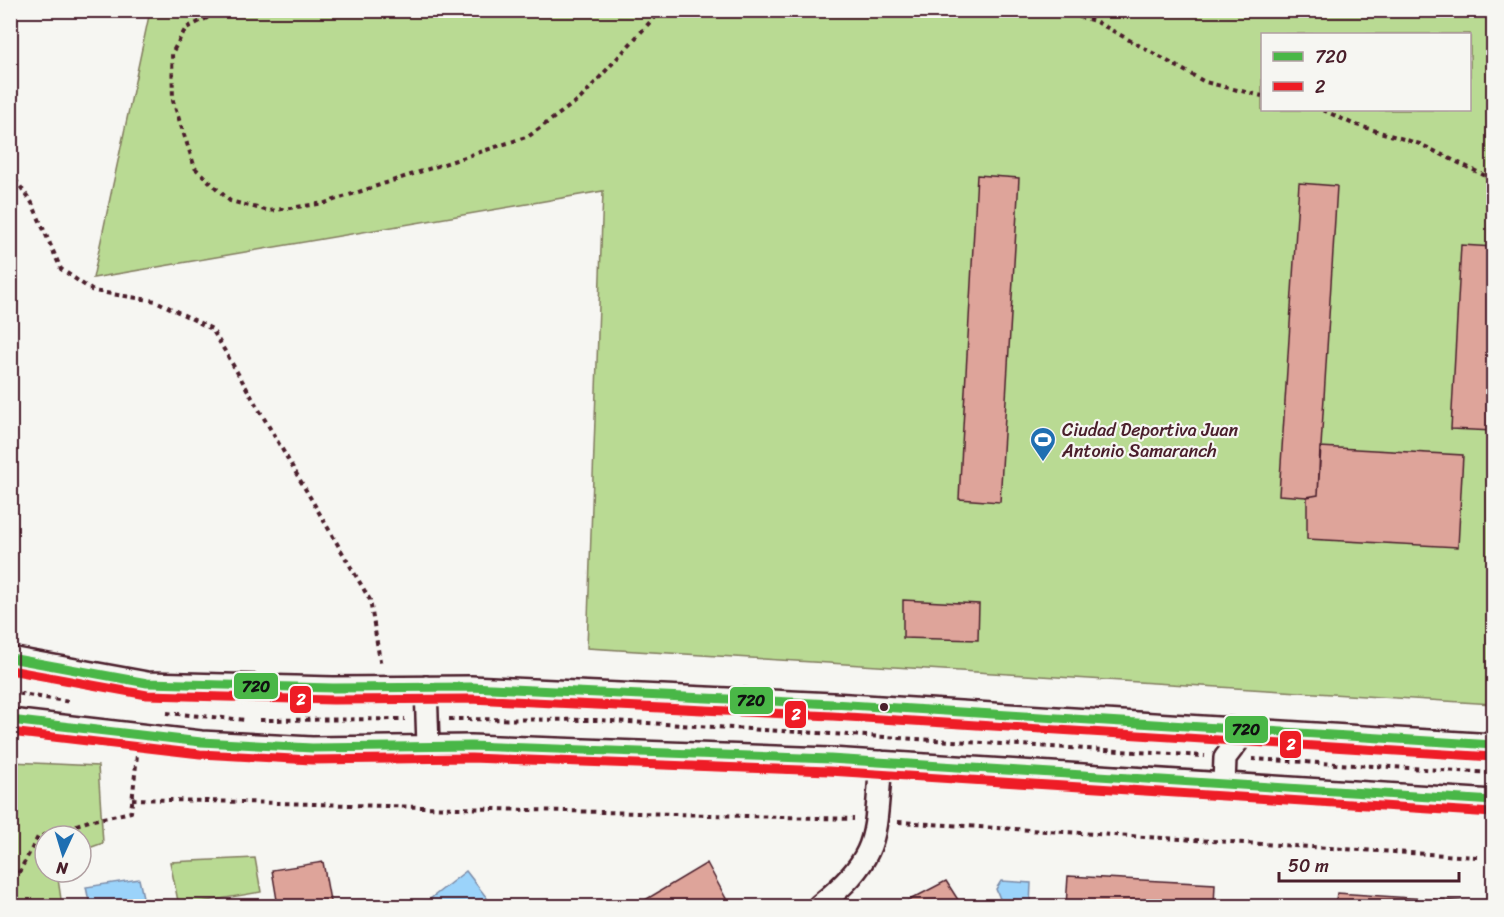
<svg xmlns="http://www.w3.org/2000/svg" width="1504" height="917" font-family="Sriracha,sans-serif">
	<rect width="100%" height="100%" fill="#f6f6f2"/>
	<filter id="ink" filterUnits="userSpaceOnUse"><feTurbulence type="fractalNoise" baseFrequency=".0167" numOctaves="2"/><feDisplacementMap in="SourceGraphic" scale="12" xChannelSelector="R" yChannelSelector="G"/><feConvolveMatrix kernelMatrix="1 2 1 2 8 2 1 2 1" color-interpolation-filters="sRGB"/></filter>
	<g filter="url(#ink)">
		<path fill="#b9da93" stroke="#827c5f" stroke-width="1.5" fill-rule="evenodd" d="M150 11H1493V704L587 648 603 191 93 278ZM1262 34H1470V110H1262Z
			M11 762 98 766 103 843 81 851V836H45V872H57L62 906H11Z
			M255 858 261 892 179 906 170 862Z"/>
		<path fill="#9bd3fa" stroke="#7b8ba7" stroke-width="1.5" d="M466 871 487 898 476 906H421Z
			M139 879 145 906H90L86 887Z
			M1001 881 1031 883 1030 906H1003L996 889Z"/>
		<path fill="#dea49a" stroke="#4a1f2b" stroke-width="1.5" d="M977 175 1019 178 1000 502 959 499Z
			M1299 183 1337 186 1318 495 1307 497 1279 495Z
			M1461 245 1494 247V431L1451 429Z
			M1320 447 1463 455 1458 547 1307 539V497L1318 495Z
			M903 600 979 604 978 640 903 638Z
			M323 862 331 906H278L272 870Z
			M707 863 730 906H635Z
			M1068 876 1215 884 1214 906H1066Z
			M946 881 962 906 900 905Z
			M1337 893 1484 903V906H1335Z"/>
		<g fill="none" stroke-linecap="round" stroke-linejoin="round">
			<defs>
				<path id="street" d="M10 658 147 683 333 688 471 687 833 704 1494 745
					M426 687 428 746
					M10 720 201 742 312 748 471 746 830 759 1494 801
					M1224 784 1225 758 1247 729
					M819 906C882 854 874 839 881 762"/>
			</defs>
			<use href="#street" stroke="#4a1f2b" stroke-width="26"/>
			<path stroke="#4a1f2b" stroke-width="4" stroke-dasharray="4.5 4.5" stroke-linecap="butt" d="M224 10 186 28 172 53 173 101 195 168 230 201 269 211 325 203 529 136 581 98 661 10
				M1053 10 1095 21 1205 82 1262 96
				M1323 110 1353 124 1420 144 1494 180
				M10 172 32 203 61 269 93 291 156 301 212 329 370 600 381 667
				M10 692 70 702
				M167 713 246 720
				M449 719 596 720 1205 756
				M260 720 405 719
				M1252 759 1494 773
				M132 799 854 819
				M898 822 1477 857
				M10 889 38 837 89 821 131 812 137 755
				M10 902 11 906"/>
			<use href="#street" stroke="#f6f6f2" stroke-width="21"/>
			<defs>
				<path id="bus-1" d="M10 658 147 683 333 688 471 687 833 704 1494 745
					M10 720 201 742 312 748 471 746 830 759 1494 801"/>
				<path id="bus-2" d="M10 670 147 695 333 700 471 699 832 716 1493 757
					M10 732 200 754 312 760 471 758 829 771 1493 813"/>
			</defs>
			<use href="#bus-1" stroke="#f6f6f2" stroke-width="14"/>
			<use href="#bus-2" stroke="#f6f6f2" stroke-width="14"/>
			<use href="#bus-1" stroke="#4ab747" stroke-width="9"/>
			<use href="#bus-2" stroke="#ee1c25" stroke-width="9"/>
		</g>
	</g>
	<defs>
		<symbol id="stadium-pin" viewBox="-11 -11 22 30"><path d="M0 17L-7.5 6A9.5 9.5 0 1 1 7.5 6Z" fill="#1f6fb2" stroke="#f6f6f2"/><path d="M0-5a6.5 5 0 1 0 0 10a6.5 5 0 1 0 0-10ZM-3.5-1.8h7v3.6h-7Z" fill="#fff"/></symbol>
	</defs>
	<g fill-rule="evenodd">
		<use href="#stadium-pin" x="1028" y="425" width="30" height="40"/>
	</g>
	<circle fill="#4a1f2b" stroke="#f6f6f2" stroke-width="2" cx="884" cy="707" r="5"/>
	<g text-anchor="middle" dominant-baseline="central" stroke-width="4.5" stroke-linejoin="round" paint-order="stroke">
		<g font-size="18" fill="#4a1f2b" stroke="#f6f6f2" text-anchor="start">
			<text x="1062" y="430">Ciudad Deportiva Juan<tspan x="1062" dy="21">Antonio Samaranch</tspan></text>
		</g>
	</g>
	<g stroke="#f6f6f2" stroke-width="2">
		<rect x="233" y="672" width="46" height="28" rx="6" fill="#4ab747"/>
		<rect x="289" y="685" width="23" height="29" rx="6" fill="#ee1c25"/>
		<rect x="729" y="686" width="45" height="29" rx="6" fill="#4ab747"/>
		<rect x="784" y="700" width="23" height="29" rx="6" fill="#ee1c25"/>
		<rect x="1224" y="715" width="45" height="29" rx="6" fill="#4ab747"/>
		<rect x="1279" y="730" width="23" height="29" rx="6" fill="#ee1c25"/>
	</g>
	<g font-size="16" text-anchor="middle" font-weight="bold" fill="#fff">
		<text x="301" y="705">2</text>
		<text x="796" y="720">2</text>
		<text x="1291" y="750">2</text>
	</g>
	<g font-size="16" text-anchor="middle" font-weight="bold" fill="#111">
		<text x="256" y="692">720</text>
		<text x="751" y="706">720</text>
		<text x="1246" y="735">720</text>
	</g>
	<rect width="1504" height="917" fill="none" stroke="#f6f6f2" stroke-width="36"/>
	<rect x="18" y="18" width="1468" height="881" fill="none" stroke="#4a1f2b" stroke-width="2" filter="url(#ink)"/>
	<rect x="1261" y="33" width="210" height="78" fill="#f6f6f2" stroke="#b1a0a2" stroke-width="1.5"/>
	<rect x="1273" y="52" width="30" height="9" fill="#4ab747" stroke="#b1a0a2" stroke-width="1.5"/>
	<text x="1315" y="63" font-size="18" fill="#4a1f2b">720</text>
	<rect x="1273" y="82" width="30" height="9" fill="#ee1c25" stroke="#b1a0a2" stroke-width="1.5"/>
	<text x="1315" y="93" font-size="18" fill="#4a1f2b">2</text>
	<g transform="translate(63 854) rotate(184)"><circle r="28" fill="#f6f6f2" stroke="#b1a0a2" stroke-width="1.5"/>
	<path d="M0-4.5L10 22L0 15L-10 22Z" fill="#1f6fb2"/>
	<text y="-9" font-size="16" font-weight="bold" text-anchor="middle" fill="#4a1f2b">N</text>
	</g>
	<path d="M1279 872v9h180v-9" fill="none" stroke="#4a1f2b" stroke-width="3"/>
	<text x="1288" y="872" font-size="18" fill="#4a1f2b" stroke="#f6f6f2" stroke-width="4.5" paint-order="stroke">50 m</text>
</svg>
